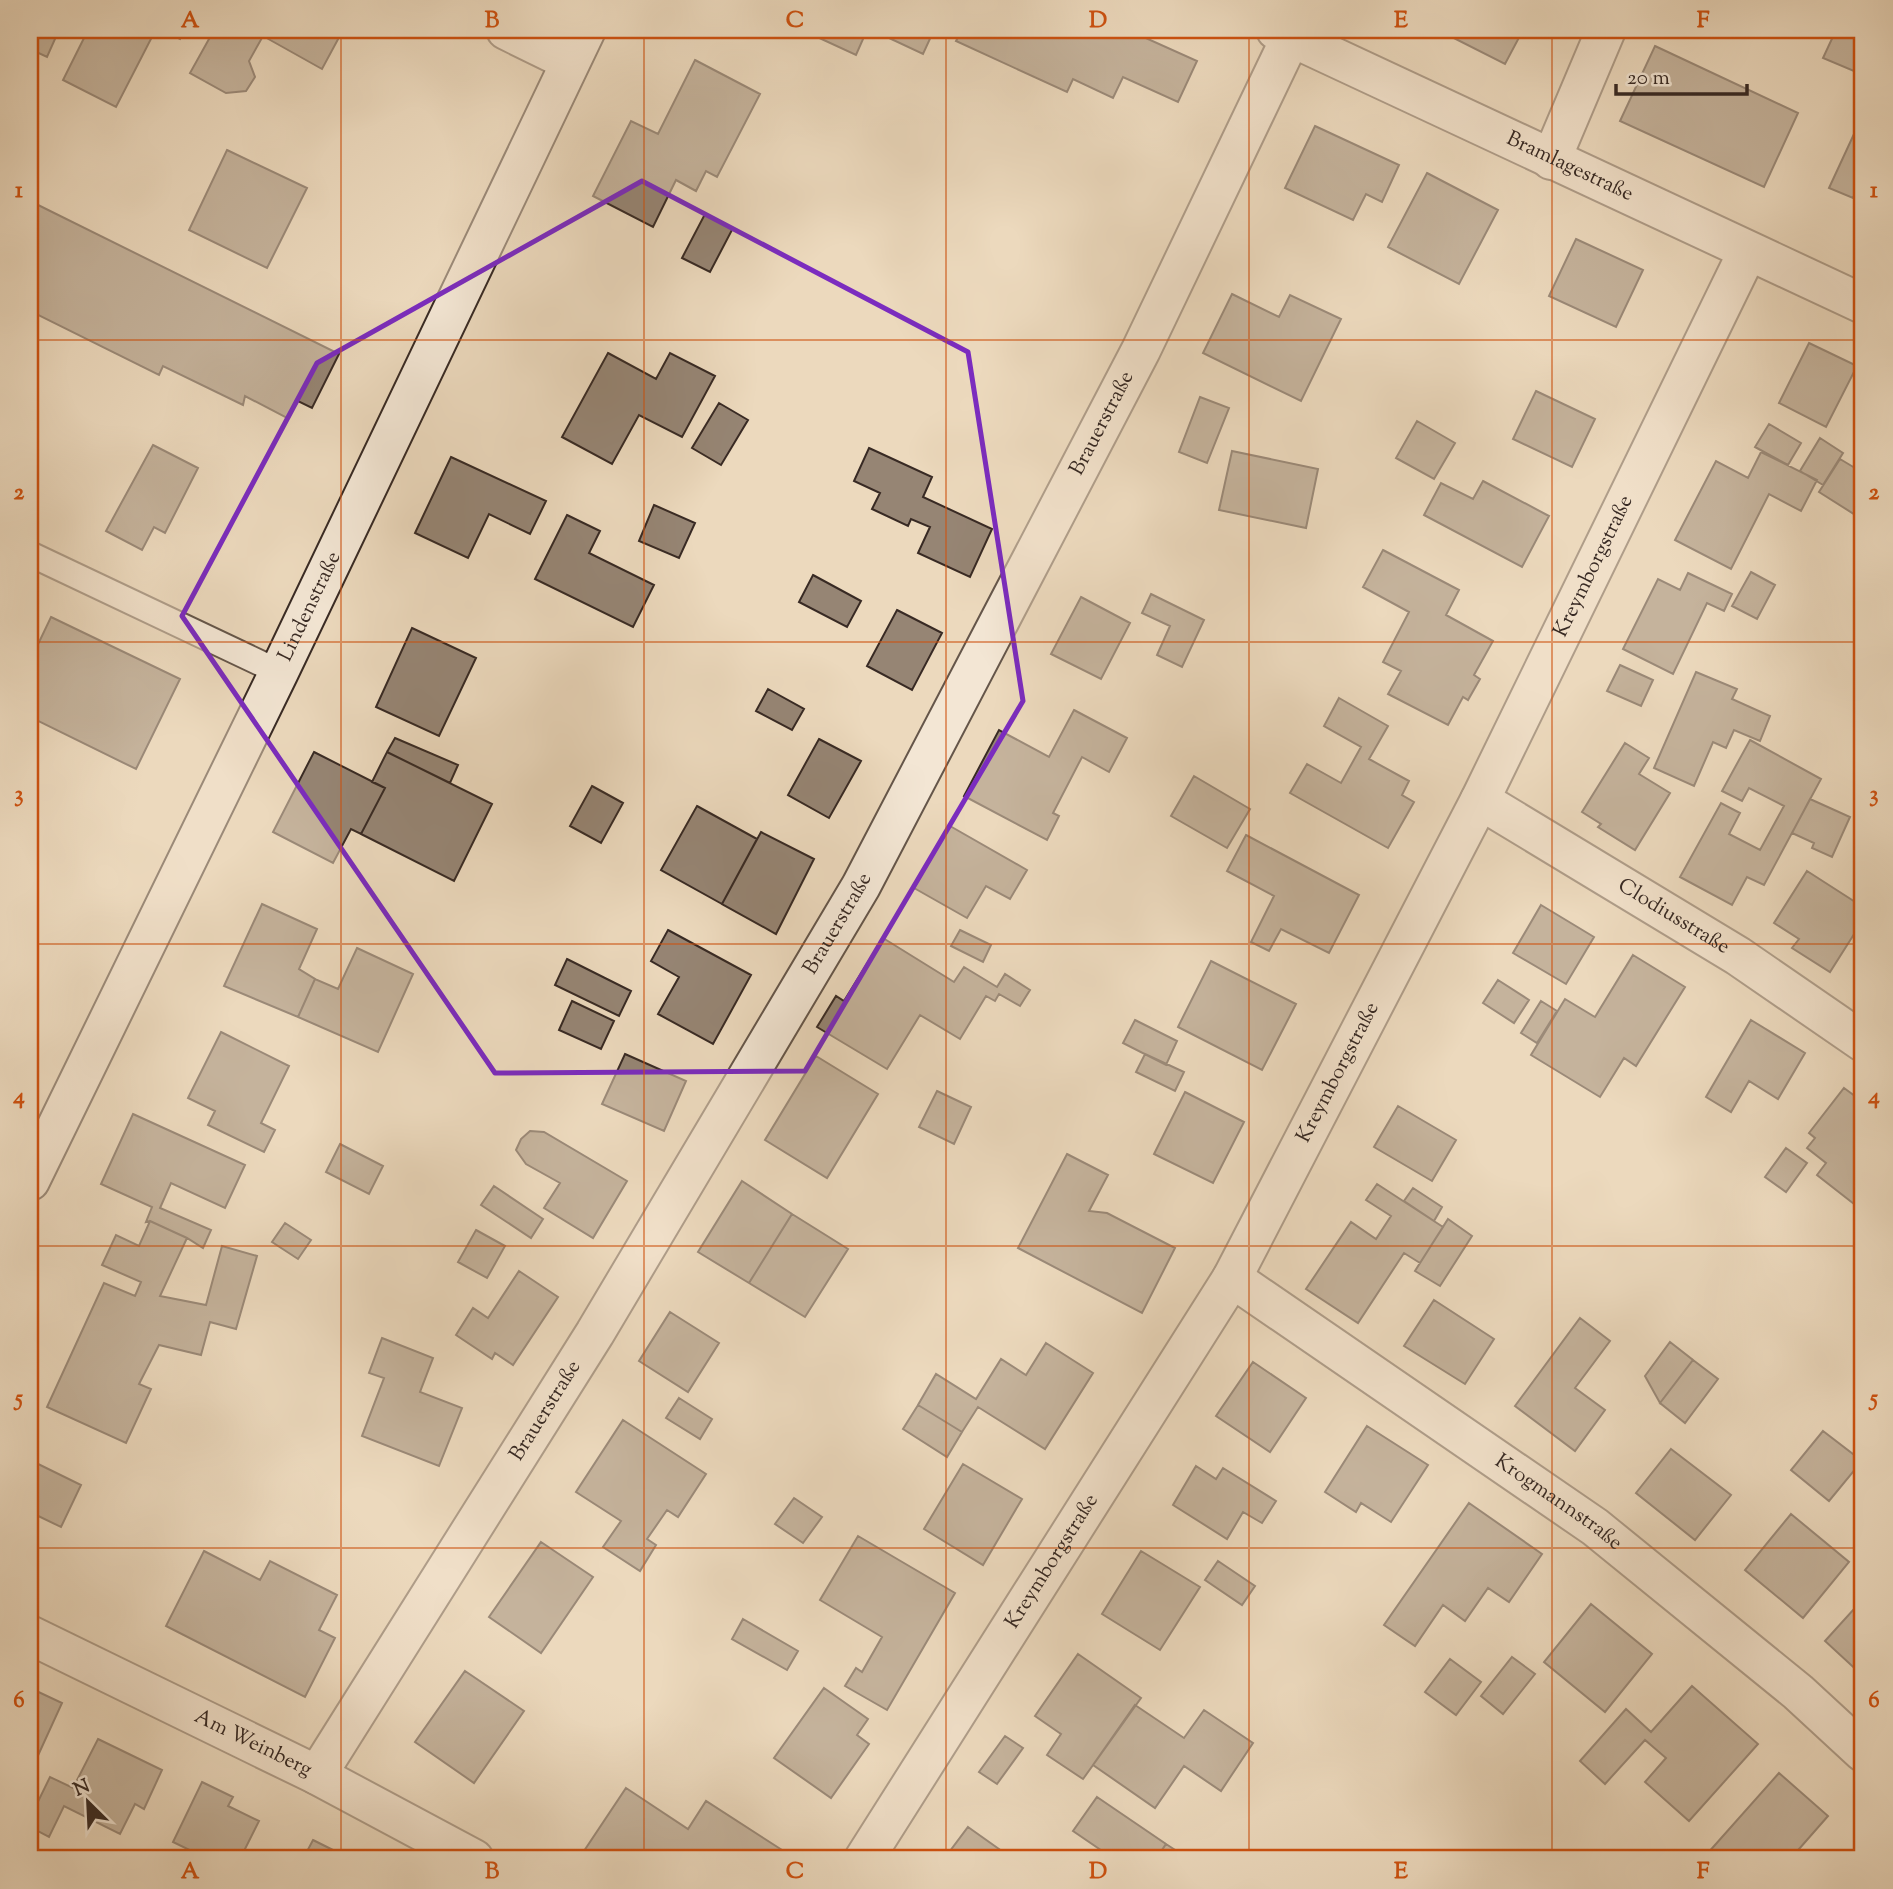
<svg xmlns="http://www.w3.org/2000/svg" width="1893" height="1889" font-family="'Sorts Mill Goudy',serif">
	<rect width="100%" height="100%" fill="#ecd9bd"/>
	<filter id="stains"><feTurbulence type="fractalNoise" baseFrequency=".00286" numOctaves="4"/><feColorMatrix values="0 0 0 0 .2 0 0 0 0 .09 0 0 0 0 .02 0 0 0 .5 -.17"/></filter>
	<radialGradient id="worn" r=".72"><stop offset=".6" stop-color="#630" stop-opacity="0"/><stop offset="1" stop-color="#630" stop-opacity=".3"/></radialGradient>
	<path fill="#968574" stroke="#382a24" stroke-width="2" d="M30 30H59L47 57 30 49Z
		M88 30H147L154 33 116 107 63 80Z
		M162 30H185L180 39Z
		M214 30H343L322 69 263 36 249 61 255 77 246 91 226 93 190 73Z
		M802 30H867L856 55Z
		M872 30H934L923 54Z
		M962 30H1128L1197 61 1178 102 1123 77 1113 98 1073 79 1067 92 956 41Z
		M1438 30H1523L1505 64Z
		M1836 30 1863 31V70L1861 74 1823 58Z
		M1655 46 1798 113 1764 187 1620 121Z
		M695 60 760 94 717 177 706 171 696 191 676 180 653 227 593 196 631 121 658 134Z
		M1860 121 1863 123V176L1853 198 1829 188Z
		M1315 126 1399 165 1382 202 1366 194 1353 220 1285 188Z
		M227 150 307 188 267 268 189 230Z
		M1427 173 1498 210 1459 284 1388 247Z
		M30 201 339 354 312 408 296 400 287 418 245 396 243 405 163 366 159 375 30 311Z
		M705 214 733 228 710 272 682 258Z
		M1576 239 1643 270 1616 327 1549 296Z
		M1232 294 1279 317 1290 295 1341 319 1301 401 1203 353Z
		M1809 343 1857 366 1826 427 1779 403Z
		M608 353 656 379 670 353 715 376 682 437 639 415 612 464 562 437Z
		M1536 391 1595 419 1572 467 1513 439Z
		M1200 397 1229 408 1207 463 1179 452Z
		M719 403 748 420 721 465 692 448Z
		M1417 421 1455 443 1434 479 1396 458Z
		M1769 424 1801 443 1788 465 1755 447Z
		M1820 438 1843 453 1823 485 1800 471Z
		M153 445 198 468 165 533 154 527 142 550 106 531Z
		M869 448 932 477 923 497 992 529 970 577 918 553 930 527 911 519 908 526 872 509 880 493 854 481Z
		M1232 451 1318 469 1306 528 1219 510Z
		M1761 452 1817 480 1801 511 1769 494 1731 569 1675 540 1716 461 1748 478Z
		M451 457 546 501 530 534 489 514 468 558 415 533Z
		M1840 459 1860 471 1856 478 1863 483V506L1857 516 1819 492Z
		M1483 481 1549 516 1522 567 1424 515 1441 483 1473 499Z
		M654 505 695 523 679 558 639 541Z
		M567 515 600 531 589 553 654 585 633 627 535 579Z
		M1383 550 1459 590 1446 615 1493 641 1474 675 1480 679 1468 700 1463 697 1448 725 1388 694 1401 671 1383 662 1409 612 1363 587Z
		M1751 572 1775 585 1757 619 1732 606Z
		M1688 573 1732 594 1724 611 1707 603 1673 674 1623 649 1658 579 1680 590Z
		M813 575 861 601 847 627 799 602Z
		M1151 594 1204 620 1182 667 1157 655 1170 626 1142 613Z
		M1081 597 1130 623 1101 679 1051 654Z
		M897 610 942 633 912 690 867 666Z
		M51 617 180 679 136 769 30 717V661Z
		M412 628 476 658 439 736 376 707Z
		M1620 665 1653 680 1641 706 1607 691Z
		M1696 672 1737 689 1732 699 1770 716 1760 741 1734 730 1726 748 1713 742 1694 786 1654 768Z
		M768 689 804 709 792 730 756 711Z
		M1339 698 1388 726 1369 759 1409 781 1402 795 1414 802 1388 848 1290 793 1307 764 1341 783 1361 747 1324 726Z
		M1074 710 1127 738 1109 772 1082 757 1053 813 1059 816 1047 840 964 796 999 730 1049 757Z
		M395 738 458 765 450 783 387 752Z
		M819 739 861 761 829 818 788 795Z
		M1750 740 1821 779 1764 885 1747 877 1732 905 1680 877 1721 803 1740 813 1729 834 1760 850 1784 806 1749 788 1742 801 1722 791Z
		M1625 743 1649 758 1639 774 1670 793 1635 850 1598 827 1601 824 1582 812Z
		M314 752 385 788 361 834 351 829 333 863 273 832Z
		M387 752 492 804 454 881 361 834 385 788 372 782Z
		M1194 776 1250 809 1227 848 1171 816Z
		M592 786 623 803 601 843 570 826Z
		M1810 799 1850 817 1832 857 1812 848 1814 843 1792 833Z
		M697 806 757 839 722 904 661 870Z
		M950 826 1027 870 1010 899 986 886 967 918 914 888Z
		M761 832 814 859 776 934 722 904Z
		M1246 835 1359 895 1329 953 1281 929 1269 951 1251 942 1274 896 1227 871Z
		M1807 871 1863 907V920L1830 972 1792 948 1799 939 1774 923Z
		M262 904 317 929 299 969 315 979 298 1017 224 986Z
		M1541 905 1594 937 1566 984 1513 953Z
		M668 930 751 975 713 1044 658 1014 679 977 651 961Z
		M960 930 991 945 983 962 951 946Z
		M883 938 954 982 964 967 997 987 1005 974 1030 990 1020 1006 999 994 995 1001 986 996 960 1039 920 1015 887 1069 817 1027 836 996 844 1001Z
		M357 948 413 974 378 1052 298 1017 315 979 338 989Z
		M1633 955 1685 987 1636 1066 1624 1058 1600 1097 1531 1055 1565 999 1595 1017Z
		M567 959 631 991 619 1016 555 985Z
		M1211 961 1296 1004 1262 1070 1178 1027Z
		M1498 980 1529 1000 1514 1023 1483 1003Z
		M572 1001 614 1021 601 1049 559 1030Z
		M1541 1001 1557 1011 1537 1043 1521 1033Z
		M1135 1020 1177 1041 1166 1065 1123 1043Z
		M1751 1020 1805 1053 1778 1099 1749 1081 1731 1112 1706 1097Z
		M221 1032 289 1066 261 1123 275 1130 264 1152 208 1125 215 1111 188 1098Z
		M625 1054 686 1081 664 1131 602 1104Z
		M1145 1054 1184 1072 1175 1091 1136 1072Z
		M816 1056 878 1094 827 1178 765 1140Z
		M1844 1088 1863 1102V1211L1817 1175 1826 1163 1807 1148 1815 1138 1809 1133Z
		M937 1091 971 1107 954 1144 919 1127Z
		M1185 1092 1244 1122 1213 1183 1154 1154Z
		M1398 1106 1456 1140 1432 1181 1374 1147Z
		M133 1114 245 1165 225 1208 171 1183 160 1208 211 1230 203 1248 187 1238 150 1221 146 1222 152 1207 101 1184Z
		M530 1131 544 1132 627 1181 593 1238 544 1208 560 1183 526 1164 516 1150 521 1139Z
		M340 1144 383 1166 369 1194 326 1172Z
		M1786 1148 1807 1163 1786 1192 1765 1177Z
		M1067 1154 1108 1175 1089 1211 1107 1213 1175 1248 1142 1313 1018 1248Z
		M742 1181 792 1214 749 1283 698 1252Z
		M1377 1184 1443 1227 1420 1263 1404 1253 1358 1323 1306 1289 1351 1222 1376 1239 1391 1216 1366 1200Z
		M494 1186 543 1219 531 1238 481 1205Z
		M1413 1188 1442 1207 1434 1221 1404 1201Z
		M792 1214 848 1249 805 1317 749 1283Z
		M1448 1219 1472 1236 1440 1286 1415 1271Z
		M150 1221 187 1238 160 1296 206 1305 222 1246 257 1256 236 1329 210 1322 201 1355 159 1345 139 1384 151 1389 126 1443 47 1407 104 1283 135 1296 141 1282 102 1265 116 1235 139 1246Z
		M285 1223 311 1240 298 1259 272 1242Z
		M476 1230 505 1246 487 1278 458 1262Z
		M519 1271 558 1297 513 1365 495 1353 492 1359 456 1335 473 1308 488 1318Z
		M1434 1300 1494 1339 1465 1384 1404 1346Z
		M670 1312 719 1343 688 1392 639 1361Z
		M1580 1318 1610 1341 1575 1388 1605 1410 1575 1451 1515 1406Z
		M382 1338 433 1358 420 1392 462 1408 439 1466 362 1436 384 1378 369 1373Z
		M1670 1342 1693 1360 1660 1403 1645 1376Z
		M1046 1343 1093 1373 1045 1449 978 1407 962 1432 918 1405 936 1374 976 1399 1001 1359 1026 1375Z
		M1693 1360 1718 1379 1685 1423 1660 1403Z
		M1253 1362 1306 1398 1270 1452 1216 1416Z
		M679 1398 712 1419 700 1439 666 1418Z
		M918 1405 962 1432 947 1457 903 1429Z
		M623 1420 706 1474 678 1517 667 1510 647 1539 656 1545 640 1571 603 1547 621 1521 576 1492Z
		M1367 1426 1428 1465 1391 1522 1361 1503 1356 1512 1325 1492Z
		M1823 1431 1862 1461 1829 1501 1791 1470Z
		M1671 1449 1731 1495 1695 1540 1636 1493Z
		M30 1460 81 1485 61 1527 30 1512Z
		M963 1464 1022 1499 983 1565 924 1529Z
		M1196 1466 1216 1479 1223 1468 1276 1501 1262 1523 1243 1512 1227 1539 1173 1505Z
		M794 1498 822 1517 803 1543 775 1524Z
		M1469 1503 1542 1554 1509 1602 1488 1588 1465 1621 1443 1605 1415 1646 1384 1625Z
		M1791 1514 1849 1562 1803 1618 1745 1570Z
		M858 1536 955 1593 887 1710 845 1686 856 1668 862 1672 882 1637 820 1600Z
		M541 1542 593 1577 541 1653 489 1617Z
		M204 1551 260 1580 270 1561 337 1595 319 1630 335 1638 305 1697 166 1626Z
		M1141 1551 1200 1587 1160 1650 1102 1614Z
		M1218 1561 1255 1586 1242 1605 1205 1580Z
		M1863 1599V1676L1825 1641Z
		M1591 1604 1652 1654 1605 1712 1544 1662Z
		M743 1619 798 1651 787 1670 732 1639Z
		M1078 1654 1141 1698 1083 1779 1047 1755 1061 1734 1035 1716Z
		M1512 1657 1535 1674 1503 1714 1481 1696Z
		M1450 1659 1481 1682 1456 1715 1425 1692Z
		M465 1671 524 1711 474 1783 415 1742Z
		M1692 1686 1758 1744 1689 1821 1645 1782 1666 1758 1645 1740 1605 1784 1580 1761 1626 1709 1651 1732Z
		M30 1688 62 1703 30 1773Z
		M824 1688 868 1719 857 1735 869 1744 831 1798 774 1758Z
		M1135 1705 1184 1738 1204 1710 1253 1743 1221 1791 1184 1766 1155 1808 1093 1765Z
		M1005 1736 1023 1748 997 1784 979 1772Z
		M98 1739 162 1770 144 1809 135 1804 120 1834 64 1806 49 1837 30 1827V1818L50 1777 73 1788Z
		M1779 1773 1828 1816 1792 1857 1794 1859H1713L1707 1854Z
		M202 1782 233 1797 228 1806 259 1821 240 1859H208L173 1842Z
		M626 1788 688 1829 706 1801 782 1850 776 1859H590L582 1854Z
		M1097 1797 1166 1844 1156 1859H1114L1073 1831Z
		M968 1827 1013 1859H944Z
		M313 1840 351 1859H303Z
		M1166 1844 1189 1859H1156Z
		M143 1851 159 1859H139Z"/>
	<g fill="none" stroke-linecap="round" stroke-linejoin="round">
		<defs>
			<path id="lane" d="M30 554 279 672"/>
			<g id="street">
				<path d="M506 30 569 61"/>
				<path id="s1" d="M1276 30 1863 304"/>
				<path d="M1551 160 1606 30"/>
				<path id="s2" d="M1480 800 1738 956 1863 1042"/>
				<path id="s3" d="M1232 1278 1595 1527 1798 1692 1863 1752"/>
				<path id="s4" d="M30 1635 317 1775 474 1859"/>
				<path id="s5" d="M317 1775 595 1333 861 886 1141 350 1291 37"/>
				<path id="s6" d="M864 1859 1232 1278 1480 800 1748 251"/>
			</g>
			<g id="secondary">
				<path id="s7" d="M30 1181 279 672 586 30"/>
			</g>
		</defs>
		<use href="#lane" stroke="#65564a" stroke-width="28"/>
		<use href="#street" stroke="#65564a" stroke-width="42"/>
		<use href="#secondary" stroke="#382a24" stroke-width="42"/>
		<use href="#lane" stroke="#f3e6d4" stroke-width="24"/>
		<use href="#street" stroke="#f3e6d4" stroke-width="38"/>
		<use href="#secondary" stroke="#f3e6d4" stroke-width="38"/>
	</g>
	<path d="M0 0H1893V1889H0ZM642 181 968 352 1023 701 805 1071 495 1073 182 616 317 363Z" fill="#ecd9bd" fill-opacity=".55" fill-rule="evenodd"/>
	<path fill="none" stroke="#7b2cbf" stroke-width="5" stroke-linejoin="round" d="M642 181 968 352 1023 701 805 1071 495 1073 182 616 317 363Z"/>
	<path fill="none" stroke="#ce5210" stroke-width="2" stroke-opacity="0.55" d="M341 30V1859M644 30V1859M946 30V1859M1249 30V1859M1552 30V1859M30 340H1863M30 642H1863M30 944H1863M30 1246H1863M30 1548H1863"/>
	<g text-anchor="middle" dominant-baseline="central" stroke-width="7" stroke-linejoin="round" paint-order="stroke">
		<g font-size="21" fill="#382a24" stroke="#f3e6d4">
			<text stroke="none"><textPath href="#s1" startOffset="324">Bramlagestraße</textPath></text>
			<text stroke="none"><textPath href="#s5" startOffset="1564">Brauerstraße</textPath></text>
			<text stroke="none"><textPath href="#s6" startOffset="1486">Kreymborgstraße</textPath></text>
			<text stroke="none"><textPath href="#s7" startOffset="639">Lindenstraße</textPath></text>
			<text stroke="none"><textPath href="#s2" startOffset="226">Clodiusstraße</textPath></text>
			<text stroke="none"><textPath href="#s5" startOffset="998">Brauerstraße</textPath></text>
			<text stroke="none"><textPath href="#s6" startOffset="919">Kreymborgstraße</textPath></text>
			<text stroke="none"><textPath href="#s5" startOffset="430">Brauerstraße</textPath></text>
			<text stroke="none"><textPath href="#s3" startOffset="396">Krogmannstraße</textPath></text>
			<text stroke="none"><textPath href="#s6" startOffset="352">Kreymborgstraße</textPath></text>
			<text stroke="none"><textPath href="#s4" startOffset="248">Am Weinberg</textPath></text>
		</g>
	</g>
	<rect width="1893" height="1889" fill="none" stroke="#ecd9bd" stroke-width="77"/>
	<g transform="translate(88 1802) rotate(336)" stroke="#f3e6d4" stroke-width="5" paint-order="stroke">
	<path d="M0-5L12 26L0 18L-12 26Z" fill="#382a24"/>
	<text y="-10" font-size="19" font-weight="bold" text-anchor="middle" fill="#382a24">N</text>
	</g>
	<path d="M1616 84v10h131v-10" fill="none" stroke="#382a24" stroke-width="3.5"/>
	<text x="1627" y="84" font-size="21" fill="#382a24" stroke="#f3e6d4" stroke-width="5" paint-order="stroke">20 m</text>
	<rect x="38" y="38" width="1816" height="1812" fill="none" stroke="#ce5210" stroke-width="2.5"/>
	<g font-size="23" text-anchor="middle" font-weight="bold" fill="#ce5210">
		<text x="190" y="27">A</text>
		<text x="492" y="27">B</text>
		<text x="795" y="27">C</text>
		<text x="1098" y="27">D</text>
		<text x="1401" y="27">E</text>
		<text x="1703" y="27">F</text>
		<text x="19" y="197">1</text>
		<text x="1874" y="197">1</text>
		<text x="19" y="499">2</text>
		<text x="1874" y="499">2</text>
		<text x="19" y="801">3</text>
		<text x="1874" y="801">3</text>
		<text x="19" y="1103">4</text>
		<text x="1874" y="1103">4</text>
		<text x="19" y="1405">5</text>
		<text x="1874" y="1405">5</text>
		<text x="19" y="1707">6</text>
		<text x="1874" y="1707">6</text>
		<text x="190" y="1878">A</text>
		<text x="492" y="1878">B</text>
		<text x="795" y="1878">C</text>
		<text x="1098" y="1878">D</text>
		<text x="1401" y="1878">E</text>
		<text x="1703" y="1878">F</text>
	</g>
	<rect width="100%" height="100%" filter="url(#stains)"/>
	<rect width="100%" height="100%" fill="url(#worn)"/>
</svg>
